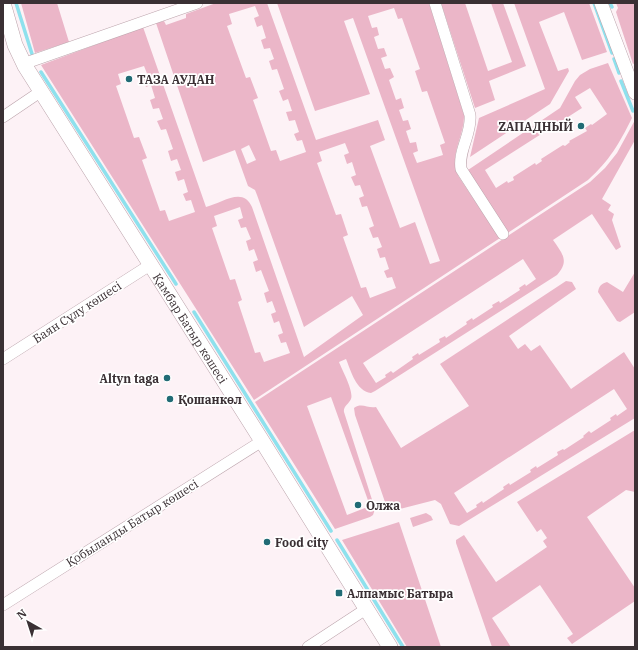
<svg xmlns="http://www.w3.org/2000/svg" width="638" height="650" font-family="'IBM Plex Serif',serif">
	<rect width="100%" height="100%" fill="#fdf2f6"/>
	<path fill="#ebb6c8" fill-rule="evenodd" d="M21 3H57L69 42 35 53Z
		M216 3H267L316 140 378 120 385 140 370 146 400 228 415 222 430 264 440 261 353 18 344 21 370 94 315 111 277 3H429L464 115C465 136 447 157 459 177L496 233 505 228 468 170 560 108 575 81 580 75 590 69 608 63 632 118C619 144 610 160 588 180L254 400 41 65 143 27 206 207C222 203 243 186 252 207L304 357 363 315 352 296 304 327 257 195 255 190 248 186 235 150 203 162 156 23 164 21 166 25 186 18V14ZM255 6 259 16 254 18 257 27 262 25 266 38 261 40 264 49 270 48 274 59 269 61 272 70 277 69 284 89 279 91 283 101 288 99 292 111 286 112 289 121 295 120 299 132 294 134 297 141 302 140 306 152 280 161 276 150 271 151 253 100 258 98 250 77 246 78 227 26 232 24 229 14ZM394 8 398 19 402 18 420 69 415 71 422 92 427 91 445 143 440 145 443 155 417 163 413 153 418 151 416 142 410 143 406 131 411 129 408 120 403 121 399 110 404 108 401 98 396 100 389 80 394 77 390 68 385 69 381 58 387 56 384 48 378 49 374 37 379 35 377 27 372 28 368 16ZM144 66 148 76 143 78 146 87 151 85 155 98 150 100 153 109 159 108 163 119 157 121 161 130 166 129 173 149 168 151 171 161 177 159 181 170 175 172 178 181 184 179 188 192 183 194 186 201 191 200 195 212 169 221 165 210 160 211 142 160 147 158 139 137 134 138 116 86 121 84 118 74ZM590 88 607 114 592 125 591 124 585 128 587 131 569 141 570 142 565 146 563 145 541 159 542 161 536 165 535 163 513 177 514 180 508 183 507 181 496 188 485 170 582 108 575 97ZM345 143 349 153 344 155 347 164 352 162 356 175 351 177 355 186 360 185 364 196 359 198 362 207 367 206 374 226 369 228 373 238 378 237 382 247 377 249 380 258 385 257 389 269 384 271 387 278 392 277 396 288 370 298 366 287 361 288 343 237 348 235 341 214 336 215 317 163 322 161 319 152ZM249 145 256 160 247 164 241 149ZM240 207 243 218 238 220 241 228 246 227 251 239 246 241 249 251 254 249 258 260 253 262 256 272 261 270 269 291 264 293 267 303 272 301 276 312 271 314 274 323 279 321 283 333 278 335 281 343 286 342 290 353 264 362 260 352 255 353 238 302 242 300 235 279 230 280 212 228 217 226 214 216Z
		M441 3H465L488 71 512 62 491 3H503L526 66 489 81 495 100 475 108Z
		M514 3H589L607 52 582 60 564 12 539 22 558 71 568 68 569 71 550 104 470 157 479 118 545 89Z
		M616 3H635V63L633 64 616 12 618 8Z
		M635 120V140L602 199 611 205 608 210 614 214 612 220 621 247 616 250 592 214 553 240C562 253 570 261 557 275L375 391 371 393C356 391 351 371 346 359L339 362C342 370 354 391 351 399 349 404 343 406 344 412L375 509 373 515 370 517 335 529 255 402 590 182 605 168 617 153ZM523 259 536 279 526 286 525 284 519 288 520 290 500 303 499 301 492 305 493 307 473 320 472 318 466 322 467 324 446 338 445 336 439 339 440 342 419 355 418 353 412 357 413 359 393 373 391 371 385 375 386 377 376 383 363 363ZM331 397 370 506 347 515 307 406Z
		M635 272V312L620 322 617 321 598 292C599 286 601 284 607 282L623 292Z
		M566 281 572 282 576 289 509 336 518 349 525 344 531 351 540 345 571 389 624 352 635 369V418L459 526 450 524 441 504 435 500 396 510 390 509 385 502 355 415 354 408C362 402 368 409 376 407L401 448 469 406 440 364ZM614 389 627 409 617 416 616 414 610 418 611 420 591 433 589 431 583 436 584 437 564 450 563 449 557 452 558 455 537 468 536 466 530 470 531 472 510 485 509 483 503 487 504 489 483 503 482 501 476 505 477 507 467 513 454 493Z
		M635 430V492L626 490 587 517 635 588V601L572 644 567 638 573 634 540 585 492 618 511 647H492L456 543V540L464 535 496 582 547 547 543 541 547 538 541 529 537 532 517 502Z
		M426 513 431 516 433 520 413 527 410 518Z
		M399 522 441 647H407L342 540Z"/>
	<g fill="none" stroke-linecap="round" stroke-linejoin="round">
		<path stroke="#8ee1ed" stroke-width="3.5" d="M16 3 32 54
			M594 3 612 53
			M610 3 612 7
			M614 59 619 73
			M41 72 176 284
			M621 81 633 111
			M194 312 331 531
			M337 540 403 647"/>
		<defs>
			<path id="minor" d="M435 3 470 115C472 134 458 150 461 169L503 234
				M23 64 197 3
				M3 117 40 92
				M3 359 150 265
				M3 605 262 441
				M308 647 366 609"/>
			<path id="tertiary" d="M601 3 635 93"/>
			<g id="secondary">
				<path id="s1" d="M3 3 15 45 25 66 262 441 390 647"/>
			</g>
		</defs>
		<use href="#minor" stroke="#bca4ac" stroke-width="12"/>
		<use href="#tertiary" stroke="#bca4ac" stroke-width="14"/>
		<use href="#secondary" stroke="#bca4ac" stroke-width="16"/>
		<use href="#minor" stroke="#fff" stroke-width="11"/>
		<use href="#tertiary" stroke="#fff" stroke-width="13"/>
		<use href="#secondary" stroke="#fff" stroke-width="15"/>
	</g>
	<g fill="#216b75" stroke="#fff" stroke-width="1.5">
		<circle cx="129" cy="79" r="4"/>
		<circle cx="581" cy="126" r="4"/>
		<circle cx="167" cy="378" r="4"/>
		<circle cx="170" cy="399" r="4"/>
		<circle cx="358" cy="505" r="4"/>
		<circle cx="267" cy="542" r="4"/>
		<rect x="335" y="589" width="8" height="8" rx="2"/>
	</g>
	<g text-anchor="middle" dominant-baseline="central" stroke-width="3.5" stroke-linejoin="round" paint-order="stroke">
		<g font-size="12" font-weight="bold" fill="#3a3034" stroke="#fff" text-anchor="start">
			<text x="137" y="79">ТАЗА АУДАН</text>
			<text x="573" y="126" text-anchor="end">ZАПАДНЫЙ</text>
			<text x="159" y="378" text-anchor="end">Altyn taga</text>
			<text x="178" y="399">Қошанкөл</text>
			<text x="366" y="505">Олжа</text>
			<text x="275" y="542">Food city</text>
			<text x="347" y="593">Алпамыс Батыра</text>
		</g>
		<g font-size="12" fill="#3a3034" stroke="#fff">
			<text transform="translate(77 312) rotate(-33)">Баян Сұлу көшесі</text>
			<text stroke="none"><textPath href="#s1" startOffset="377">Қамбар Батыр көшесі</textPath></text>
			<text transform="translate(132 523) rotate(-32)">Қобыланды Батыр көшесі</text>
		</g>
	</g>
	<rect width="638" height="650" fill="none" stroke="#3a3034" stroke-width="8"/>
	<g transform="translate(28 622) rotate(321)" stroke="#ffffff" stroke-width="3" paint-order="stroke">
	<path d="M0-3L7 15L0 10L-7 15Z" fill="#3a3034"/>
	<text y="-6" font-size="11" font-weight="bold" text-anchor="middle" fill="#3a3034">N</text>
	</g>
</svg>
